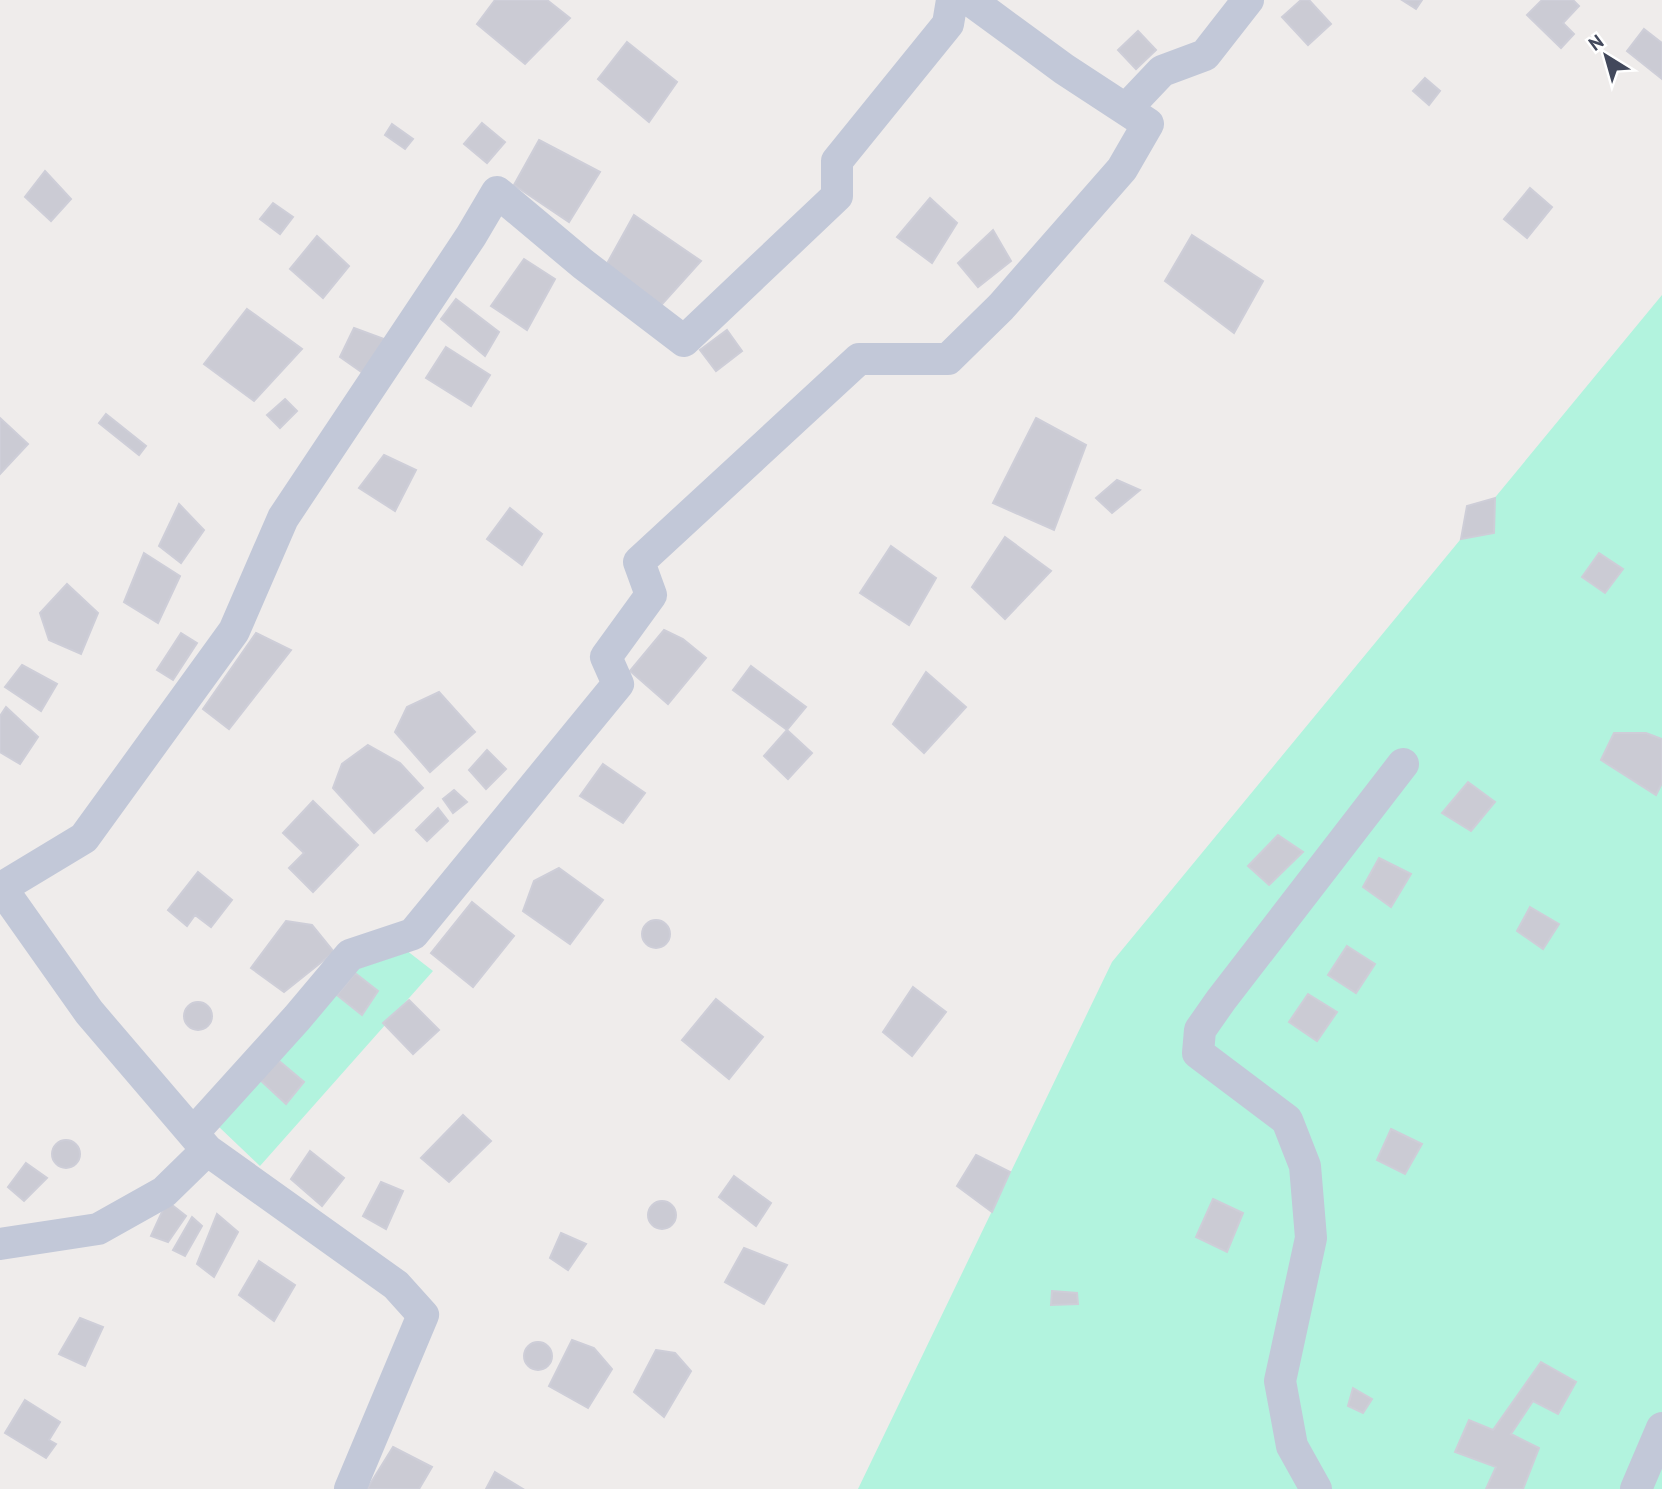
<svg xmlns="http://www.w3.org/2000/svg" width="1662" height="1489" font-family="'PT Sans',sans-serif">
	<rect width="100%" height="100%" fill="#efeceb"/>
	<path fill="#b2f3de" d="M1662 295V1489H858L1112 962Z
		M406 950 433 971 260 1166 218 1126 360 964Z"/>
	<path fill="#cbcbd4" stroke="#ceced8" stroke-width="2" d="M495 0H547L570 18 525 64 477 24Z
		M1301 0H1309L1331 24 1308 45 1282 17Z
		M1402 0H1422L1416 9Z
		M1542 0H1573L1579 6 1563 23 1574 34 1561 48 1527 15Z
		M1644 29 1662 43V79L1627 51Z
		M1138 31 1156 50 1136 69 1118 50Z
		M627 42 677 82 649 122 598 79Z
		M1425 78 1440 91 1429 105 1413 91Z
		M482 123 505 142 487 163 464 144Z
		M392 124 413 139 405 149 385 135Z
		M539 140 600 172 569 222 514 185Z
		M45 171 71 199 51 221 25 197Z
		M1530 188 1552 207 1527 238 1504 219Z
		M930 198 957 223 932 263 897 237Z
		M273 203 293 217 280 234 260 219Z
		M634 215 701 261 656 311 604 269Z
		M993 230 1011 261 978 287 958 263Z
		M1192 235 1263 281 1234 333 1165 281Z
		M317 236 349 266 323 298 290 269Z
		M524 259 555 279 527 330 491 306Z
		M456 299 499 332 485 356 441 319Z
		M247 309 302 349 254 401 204 364Z
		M354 328 384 339 363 373 340 357Z
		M727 330 742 351 716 371 700 350Z
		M446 347 490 375 471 406 426 378Z
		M285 399 297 411 280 428 267 415Z
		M106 414 146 446 139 455 99 423Z
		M0 418 28 444 0 474Z
		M1036 418 1086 445 1054 530 993 503Z
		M384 455 416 470 395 511 359 488Z
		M1117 480 1140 490 1112 513 1096 498Z
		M1495 498 1494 533 1461 539 1467 506Z
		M179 504 204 530 181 563 159 546Z
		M510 508 542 534 522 565 487 539Z
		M1005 537 1051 571 1005 619 972 587Z
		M891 546 936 578 909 625 860 593Z
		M144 553 180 576 158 623 124 602Z
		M1599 553 1623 569 1605 593 1582 577Z
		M67 584 98 613 81 654 49 640 40 613Z
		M664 630 683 639 706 658 668 704 630 671Z
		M181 633 197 643 173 680 157 670Z
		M256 633 291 650 229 729 203 709Z
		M22 665 57 684 41 711 5 687Z
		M751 666 806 707 787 730 733 690Z
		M926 672 966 707 924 753 893 724Z
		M439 692 475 732 430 772 395 732 407 707Z
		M6 707 38 737 20 764 0 752V716Z
		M787 730 812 753 788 779 764 756Z
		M1614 733H1646L1662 739V783L1656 795 1601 760Z
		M368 745 400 763 423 788 374 833 333 788 342 764Z
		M487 750 506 769 486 789 469 770Z
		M603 764 645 793 623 823 580 796Z
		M1468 782 1495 802 1471 831 1442 813Z
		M454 790 467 802 453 813 443 799Z
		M313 801 358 845 313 892 289 868 304 853 283 833Z
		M438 808 448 821 427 841 416 830Z
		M1278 835 1303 852 1269 885 1248 866Z
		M1379 858 1411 874 1391 907 1363 887Z
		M559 868 603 900 570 944 523 911 534 881Z
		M198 872 232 900 211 927 195 915 187 926 168 910Z
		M472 902 514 936 473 987 431 953Z
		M1530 907 1559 924 1543 949 1517 931Z
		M642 934a14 14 0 1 1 28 0a14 14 0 1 1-28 0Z
		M286 921 312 925 334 952 284 992 251 968Z
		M1347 946 1375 964 1356 993 1328 975Z
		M355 973 378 991 362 1015 337 995Z
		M913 987 946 1012 912 1056 883 1032Z
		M1308 994 1337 1012 1317 1041 1289 1022Z
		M716 999 763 1037 729 1079 682 1040Z
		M409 1000 439 1030 413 1054 383 1023Z
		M184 1016a14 14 0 1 1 28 0a14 14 0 1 1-28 0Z
		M278 1060 304 1082 286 1104 259 1079Z
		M463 1115 491 1141 449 1182 421 1158Z
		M1391 1129 1422 1144 1405 1174 1377 1160Z
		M52 1154a14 14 0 1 1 28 0a14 14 0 1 1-28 0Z
		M310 1151 344 1178 322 1206 291 1179Z
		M976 1155 1010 1172 992 1212 957 1186Z
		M26 1163 47 1178 24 1201 8 1187Z
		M734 1176 771 1203 756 1226 719 1197Z
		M381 1182 403 1191 386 1229 363 1216Z
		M1213 1199 1243 1213 1227 1252 1196 1237Z
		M648 1215a14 14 0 1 1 28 0a14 14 0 1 1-28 0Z
		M167 1201 186 1216 168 1242 151 1236Z
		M217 1214 238 1232 214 1277 197 1264Z
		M192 1217 202 1226 185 1256 173 1250Z
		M561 1233 586 1244 568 1270 550 1258Z
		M744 1248 787 1265 764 1304 725 1282Z
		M259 1261 295 1285 274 1321 239 1295Z
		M1052 1291 1077 1293 1078 1304 1051 1305Z
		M80 1318 103 1327 85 1366 59 1354Z
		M572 1340 594 1348 612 1369 588 1408 549 1386Z
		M524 1356a14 14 0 1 1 28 0a14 14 0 1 1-28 0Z
		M656 1350 675 1353 691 1371 664 1417 634 1392Z
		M1541 1362 1576 1382 1558 1414 1533 1401 1511 1434 1539 1448 1523 1489H1486L1496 1467 1455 1452 1469 1420 1493 1430Z
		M1353 1388 1372 1399 1363 1413 1348 1406Z
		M25 1400 60 1422 49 1440 56 1444 46 1458 5 1433Z
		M393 1447 432 1467 419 1489H367Z
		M495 1472 523 1489H486Z"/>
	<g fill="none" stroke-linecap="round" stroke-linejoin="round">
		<path stroke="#c2c8d8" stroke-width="32" d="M1126 109 1162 71 1205 55 1248 0
			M0 886 89 1012 207 1150 396 1285 423 1315 350 1489
			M1 888 84 838 234 631 283 518 471 236 497 192 583 264 684 341 837 196V161L948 24 952 0
			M193 1133 297 1018 350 955 413 934 618 684 606 657 651 595 639 562 859 359H948L1001 307 1122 169 1148 124 1064 69 970 0
			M0 1244 98 1229 164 1192 207 1150
			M1316 1489 1292 1446 1280 1381 1311 1238 1305 1166 1287 1120 1198 1053 1200 1030 1221 1000 1403 764
			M1636 1489 1662 1428"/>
	</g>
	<g transform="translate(1606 56) rotate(323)" stroke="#ffffff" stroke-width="5" paint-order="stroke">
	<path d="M0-5L12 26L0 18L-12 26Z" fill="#42485b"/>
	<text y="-10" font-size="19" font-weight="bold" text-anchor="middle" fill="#42485b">N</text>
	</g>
</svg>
